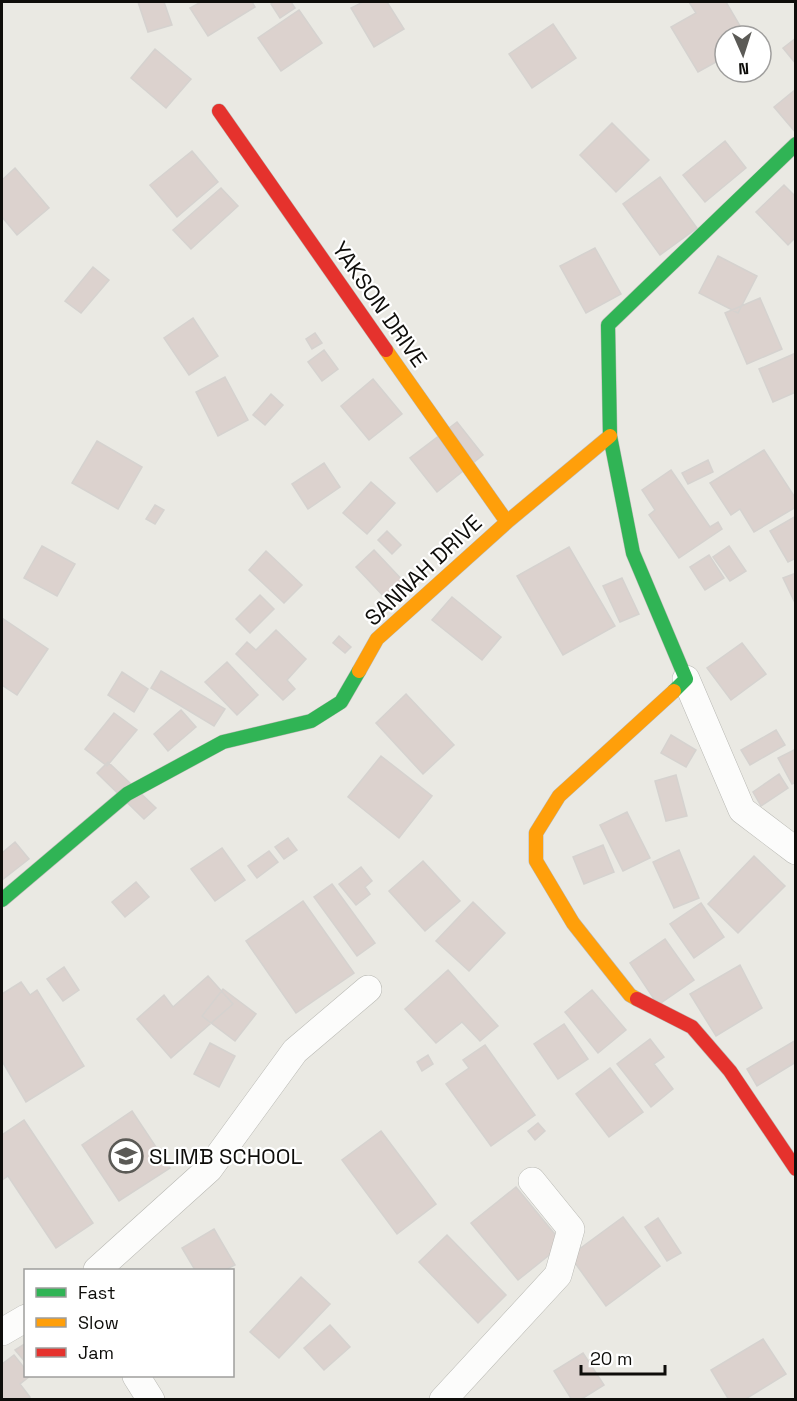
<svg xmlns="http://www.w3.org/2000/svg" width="797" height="1401" font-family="'Space Grotesk',sans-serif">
	<rect width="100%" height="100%" fill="#eae9e3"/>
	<path fill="#dcd2ce" stroke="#d5d2cf" stroke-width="1.5" d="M138 2H164L172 25 148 32Z
		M201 2H252L255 7 208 36 190 8Z
		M274 2H291L295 8 280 18 271 4Z
		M363 2H387L404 29 374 47 351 8Z
		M689 2H726L746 36H725V57L698 72 671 27 696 13Z
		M299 10 322 43 281 71 258 38Z
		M553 24 576 58 532 88 509 54Z
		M796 38V64L783 48Z
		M155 49 191 79 166 108 131 78Z
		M796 89V133L774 107Z
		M612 123 649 160 616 192 580 155Z
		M725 141 746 168 705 202 683 175Z
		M192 151 218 182 177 217 150 185Z
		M15 168 49 208 17 235 2 217V180Z
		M660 177 697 228 660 255 623 204Z
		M784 185 796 197V237L788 245 756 212Z
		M221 188 238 206 191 249 173 230Z
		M595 248 621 294 586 313 560 266Z
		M718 256 757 276 738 313 699 293Z
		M93 267 109 280 81 313 65 301Z
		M760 298 782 349 747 364 725 313Z
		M193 318 218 356 189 375 164 338Z
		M315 333 322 343 312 349 306 339Z
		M324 350 338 369 322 381 308 362Z
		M796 353V392L773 402 759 369Z
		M225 377 248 420 218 436 196 392Z
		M373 379 402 414 369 440 341 406Z
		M271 394 283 405 265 425 253 415Z
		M457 422 483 455 437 492 410 458Z
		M97 441 142 467 118 509 72 483Z
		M764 450 796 499V507L754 532 740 509 731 515 710 483Z
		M708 460 713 472 688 484 682 473Z
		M324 463 340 487 308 509 292 484Z
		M671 470 710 527 718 522 722 529 679 558 649 515 655 510 642 490Z
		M371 482 395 503 367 534 343 513Z
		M155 505 164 510 155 524 146 519Z
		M796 516V558L788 562 770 531Z
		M387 531 401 545 392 554 378 540Z
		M42 546 75 564 57 596 24 578Z
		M729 546 746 571 730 581 713 557Z
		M569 547 615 626 563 655 517 576Z
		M374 550 406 584 388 601 356 567Z
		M266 551 302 585 284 603 249 570Z
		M709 555 724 578 705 590 690 567Z
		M796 573V605L783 578Z
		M622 578 639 614 620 622 603 586Z
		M260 595 274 609 250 633 236 619Z
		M452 597 501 637 482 660 432 620Z
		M2 618 48 649 17 695 2 685Z
		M276 630 306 659 287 680 295 689 283 700 236 654 247 642 256 650Z
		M339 636 351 647 345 653 333 643Z
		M742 643 766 674 731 700 707 668Z
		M227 662 258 695 237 715 205 682Z
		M161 671 225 709 214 726 151 688Z
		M122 672 148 689 134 712 108 695Z
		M406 694 454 745 423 774 376 723Z
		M181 710 196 727 168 751 154 734Z
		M114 713 137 730 107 766 85 749Z
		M776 730 785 745 750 765 741 750Z
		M671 735 696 750 686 767 661 753Z
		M796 749V782L792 784 778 758Z
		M381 756 432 796 399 838 348 797Z
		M108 762 156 808 144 819 97 773Z
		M779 774 788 788 761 806 753 792Z
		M676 775 687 816 666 821 655 781Z
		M627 812 650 858 623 871 600 825Z
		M288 838 297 850 284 859 275 847Z
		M15 842 29 859 2 880V853Z
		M603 845 614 872 584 884 573 857Z
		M222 848 245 880 215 901 191 869Z
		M679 850 699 898 674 908 653 862Z
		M269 851 278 862 257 878 248 866Z
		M754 856 785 886 738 933 708 904Z
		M423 861 460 901 425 931 389 891Z
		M361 867 372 881 365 887 370 894 356 905 339 884Z
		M136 882 149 897 125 917 112 902Z
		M332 884 375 943 357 956 314 897Z
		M303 901 354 973 296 1013 246 941Z
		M473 902 505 933 469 971 436 941Z
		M701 903 724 937 694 958 670 924Z
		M665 939 694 980 658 1005 630 963Z
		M740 965 762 1008 716 1036 690 994Z
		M64 967 79 990 63 1001 47 979Z
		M448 970 498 1026 480 1041 462 1022 436 1043 405 1009Z
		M208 976 233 1004 171 1058 137 1019 164 995 173 1007Z
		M21 982 30 995 37 990 84 1066 26 1102 2 1061V994Z
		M223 989 256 1014 235 1041 202 1016Z
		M592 990 626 1030 598 1053 565 1012Z
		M564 1024 588 1059 558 1079 534 1044Z
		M650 1039 664 1057 654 1064 673 1089 651 1107 617 1064Z
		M796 1040V1062L757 1086 747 1069Z
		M210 1043 235 1056 219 1087 194 1074Z
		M485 1045 535 1115 491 1146 446 1084 469 1068 463 1060Z
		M428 1055 433 1064 422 1071 417 1062Z
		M610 1068 643 1112 609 1137 576 1094Z
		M132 1111 170 1168 119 1201 82 1145Z
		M24 1120 93 1223 56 1248 8 1176 2 1180V1135Z
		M538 1123 545 1131 535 1140 528 1131Z
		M381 1131 436 1204 397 1234 342 1160Z
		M516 1187 563 1244 518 1280 471 1223Z
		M623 1217 660 1266 606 1306 570 1256Z
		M658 1218 681 1253 667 1261 645 1227Z
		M214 1229 235 1265 225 1270H195L182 1248Z
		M447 1235 506 1295 478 1323 419 1262Z
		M301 1277 330 1304 279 1358 250 1332Z
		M330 1325 350 1347 324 1370 304 1348Z
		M763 1339 786 1374 744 1400H729L711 1370Z
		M26 1343V1363L15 1350Z
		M583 1353 604 1385 580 1400H572L554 1371Z
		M14 1355 26 1370V1376H30L20 1384 30 1397 26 1400H2V1364Z"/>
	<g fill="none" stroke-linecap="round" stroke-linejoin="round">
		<defs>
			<path id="street" d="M686 679 742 810 796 851
				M97 1270 209 1169 295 1051 368 989
				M2 1332 26 1318
				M136 1376 151 1400
				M443 1400 558 1275 571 1229 532 1181"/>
			<path id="fast" d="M674 691 686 679 633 553 610 436 608 325 796 144
				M2 900 127 794 223 742 311 721 341 702 359 671"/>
			<path id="slow" d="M386 350 507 522
				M359 671 377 639 507 522 610 436
				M637 999 630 995 573 923 536 861V833L559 796 674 691"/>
			<path id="jam" d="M219 111 386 350
				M637 999 692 1027 730 1071 796 1169"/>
		</defs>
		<use href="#street" stroke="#b8b8b3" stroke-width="28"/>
		<use href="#fast" stroke="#b8b8b3" stroke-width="15"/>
		<use href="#slow" stroke="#b8b8b3" stroke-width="15"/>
		<use href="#jam" stroke="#b8b8b3" stroke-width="15"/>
		<use href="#street" stroke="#fcfcfb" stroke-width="27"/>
		<use href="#fast" stroke="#30b455" stroke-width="14"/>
		<use href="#slow" stroke="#ff9f0a" stroke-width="14"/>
		<use href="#jam" stroke="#e5322d" stroke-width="14"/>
	</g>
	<defs>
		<symbol id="school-ring" viewBox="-11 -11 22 22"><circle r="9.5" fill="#fff" stroke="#5b5a56" stroke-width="1.5"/><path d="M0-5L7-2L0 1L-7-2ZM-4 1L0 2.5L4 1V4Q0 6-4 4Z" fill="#5b5a56"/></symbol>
	</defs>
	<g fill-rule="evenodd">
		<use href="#school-ring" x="107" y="1137" width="38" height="38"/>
	</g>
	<g text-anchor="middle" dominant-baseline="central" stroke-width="4.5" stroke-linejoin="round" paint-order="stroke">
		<g font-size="22" fill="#0e0d0a" stroke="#fff">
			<text transform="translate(380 304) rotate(55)">YAKSON DRIVE</text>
			<text transform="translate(423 570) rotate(-43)">SANNAH DRIVE</text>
		</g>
		<g font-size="22" fill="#0e0d0a" stroke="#fff" text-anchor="start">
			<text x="149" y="1156">SLIMB SCHOOL</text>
		</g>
	</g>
	<rect width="797" height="1401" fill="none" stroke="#0e0d0a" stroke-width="6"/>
	<rect x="24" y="1269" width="210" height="108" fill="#ffffff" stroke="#9f9e9d" stroke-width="1.5"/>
	<rect x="36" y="1288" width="30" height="9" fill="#30b455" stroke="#9f9e9d" stroke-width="1.5"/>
	<text x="78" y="1299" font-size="18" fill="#0e0d0a">Fast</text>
	<rect x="36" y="1318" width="30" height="9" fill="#ff9f0a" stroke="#9f9e9d" stroke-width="1.5"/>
	<text x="78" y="1329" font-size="18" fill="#0e0d0a">Slow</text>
	<rect x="36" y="1348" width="30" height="9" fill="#e5322d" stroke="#9f9e9d" stroke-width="1.5"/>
	<text x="78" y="1359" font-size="18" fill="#0e0d0a">Jam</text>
	<g transform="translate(743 54) rotate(177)"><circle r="28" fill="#ffffff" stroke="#9f9e9d" stroke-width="1.5"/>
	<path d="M0-4.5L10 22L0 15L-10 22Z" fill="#5b5a56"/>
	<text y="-9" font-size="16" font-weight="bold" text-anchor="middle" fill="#0e0d0a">N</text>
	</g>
	<path d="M581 1365v9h84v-9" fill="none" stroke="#0e0d0a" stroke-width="3"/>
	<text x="590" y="1365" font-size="18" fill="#0e0d0a" stroke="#ffffff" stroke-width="4.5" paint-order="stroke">20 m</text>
</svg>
